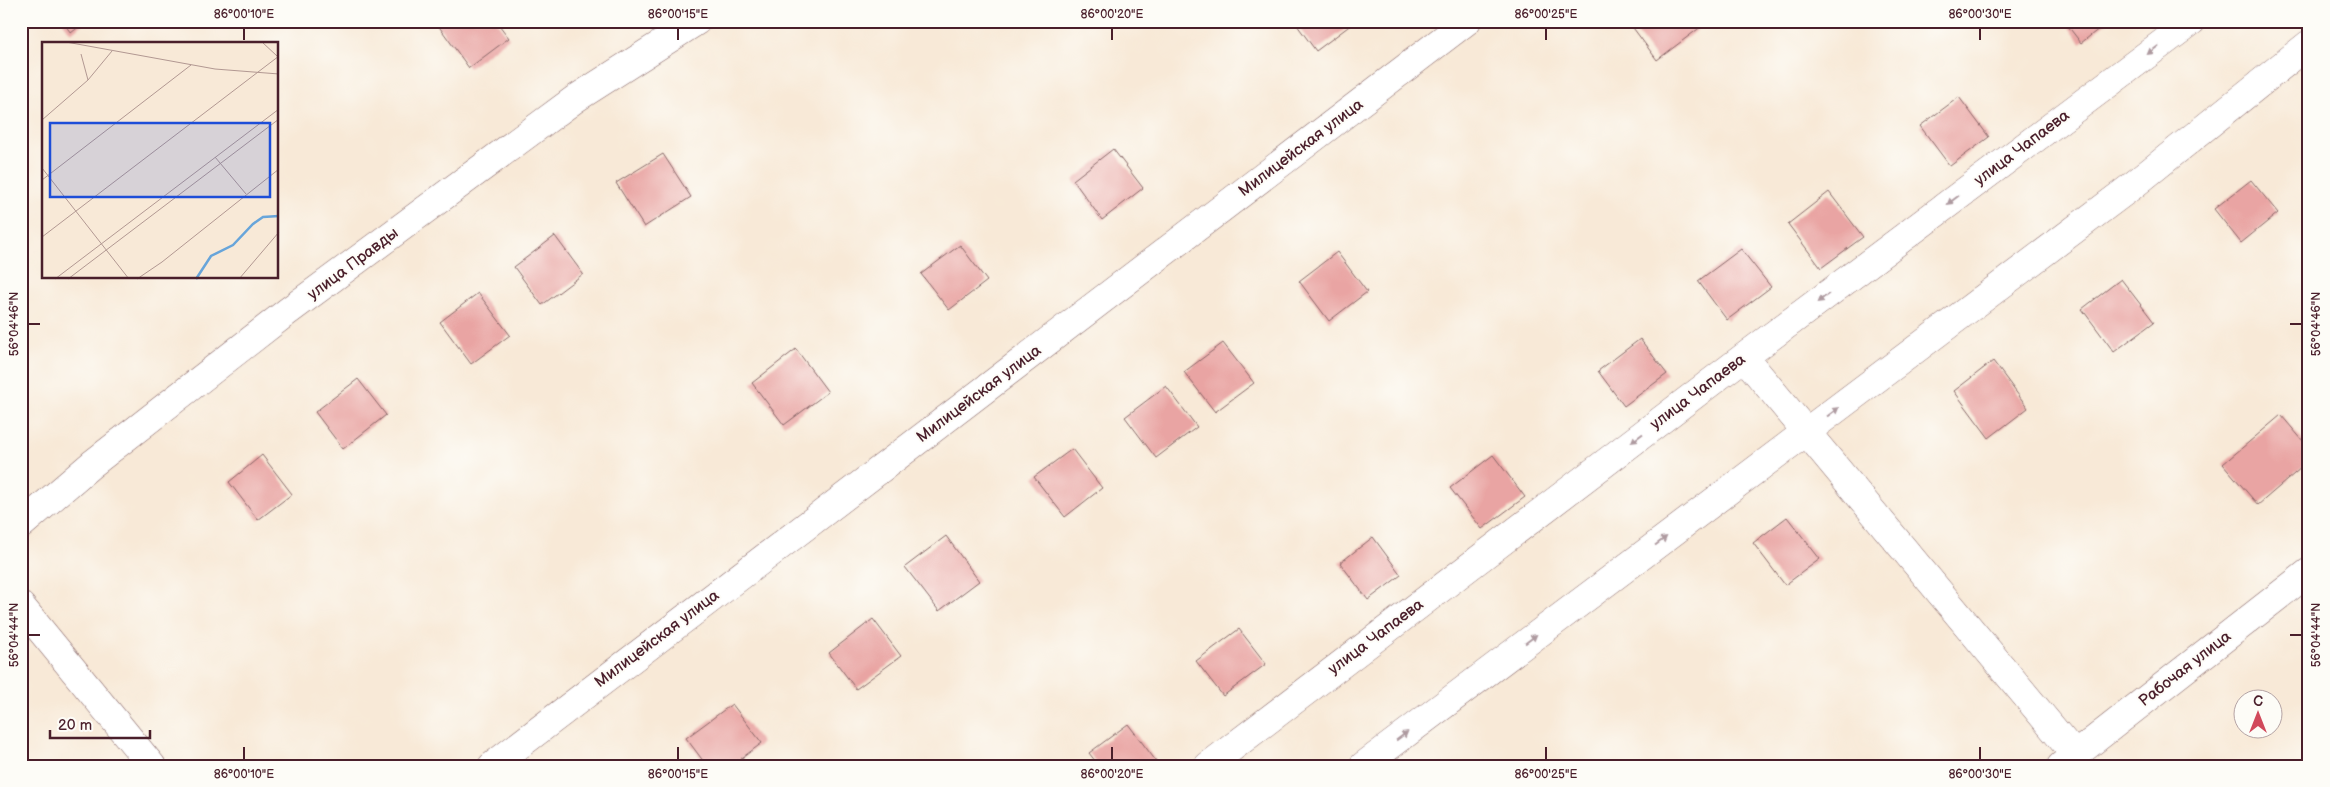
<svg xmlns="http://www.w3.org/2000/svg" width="2330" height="787" font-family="'Balsamiq Sans',sans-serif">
	<rect width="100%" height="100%" fill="#fdfcf7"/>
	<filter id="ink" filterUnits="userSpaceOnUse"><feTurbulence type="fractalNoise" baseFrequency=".02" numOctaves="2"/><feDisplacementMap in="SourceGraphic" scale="10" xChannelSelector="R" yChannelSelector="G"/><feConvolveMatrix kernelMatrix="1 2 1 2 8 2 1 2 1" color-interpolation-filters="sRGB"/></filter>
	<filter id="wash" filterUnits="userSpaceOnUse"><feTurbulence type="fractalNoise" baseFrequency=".0096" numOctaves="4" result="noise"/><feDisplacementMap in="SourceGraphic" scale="20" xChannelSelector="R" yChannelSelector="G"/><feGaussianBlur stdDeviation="1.12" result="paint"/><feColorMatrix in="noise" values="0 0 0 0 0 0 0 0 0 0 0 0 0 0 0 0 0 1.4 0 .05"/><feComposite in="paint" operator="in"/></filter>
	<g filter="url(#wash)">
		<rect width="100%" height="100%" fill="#f8e9d7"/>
		<g id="blocks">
			<path fill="#e9a4a3" d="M62 21H86L71 33Z
				M435 21H496L509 38 469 68Z
				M1294 21H1356L1316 51Z
				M1628 21H1698L1702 26 1657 60Z
				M2064 21H2109L2081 43Z
				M1959 97 1989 137 1950 166 1920 126Z
				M1113 149 1143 188 1102 220 1073 180Z
				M663 154 691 197 644 227 616 183Z
				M2251 180 2278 213 2241 243 2214 209Z
				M1829 192 1863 237 1821 268 1788 224Z
				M555 236 583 274 542 305 514 267Z
				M960 245 987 281 949 310 921 274Z
				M1741 249 1771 287 1727 320 1698 281Z
				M1337 252 1367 292 1329 321 1299 281Z
				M2121 279 2154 322 2114 352 2082 309Z
				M478 293 510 335 471 364 440 322Z
				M1640 339 1667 374 1624 406 1598 371Z
				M1223 343 1254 383 1215 412 1184 372Z
				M796 349 828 392 784 425 752 383Z
				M1993 361 2028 408 1989 438 1954 391Z
				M358 379 386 415 343 449 315 412Z
				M1166 386 1197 427 1156 458 1125 417Z
				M2281 415 2309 448V461L2258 505 2223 464Z
				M1072 449 1102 488 1065 517 1034 477Z
				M262 455 292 494 258 520 229 482Z
				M1493 455 1525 497 1482 529 1450 488Z
				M1787 517 1820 559 1785 585 1753 543Z
				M946 536 979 581 939 611 905 567Z
				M1373 537 1401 575 1368 600 1340 563Z
				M873 619 901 656 856 689 829 653Z
				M1239 629 1266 664 1223 696 1196 661Z
				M732 704 762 743 731 766H707L686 738Z
				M1128 724 1156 761 1149 766H1099L1089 753Z"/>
		</g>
	</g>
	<g filter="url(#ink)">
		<use href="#blocks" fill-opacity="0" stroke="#876667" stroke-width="1"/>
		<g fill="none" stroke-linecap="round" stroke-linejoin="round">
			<defs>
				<path id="minor" d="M1744 357 2075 755
					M21 525 92 464 287 312 575 99 697 21
					M21 606 152 766
					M492 766 1467 21
					M1208 766 1744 357 2192 21
					M1363 766 2131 187 2309 44
					M2061 766 2309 572"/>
			</defs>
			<use href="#minor" stroke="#876667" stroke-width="29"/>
			<use href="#minor" stroke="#fff" stroke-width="28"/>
		</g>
		<defs><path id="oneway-solid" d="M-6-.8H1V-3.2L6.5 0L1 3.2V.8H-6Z" transform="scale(1.25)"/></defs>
		<g fill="#ae9aa0">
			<use href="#oneway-solid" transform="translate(2153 50) rotate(143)"/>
			<use href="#oneway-solid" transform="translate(1953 200) rotate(143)"/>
			<use href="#oneway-solid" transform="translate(1823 298) rotate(143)"/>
			<use href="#oneway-solid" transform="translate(1833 412) rotate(-37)"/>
			<use href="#oneway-solid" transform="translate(1637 438) rotate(143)"/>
			<use href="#oneway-solid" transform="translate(1661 541) rotate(-37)"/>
			<use href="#oneway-solid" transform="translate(1531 639) rotate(-37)"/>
			<use href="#oneway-solid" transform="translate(1402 736) rotate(-37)"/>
		</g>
	</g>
	<path fill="none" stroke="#4a1f2b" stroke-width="2" d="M244 28V40M678 28V40M1112 28V40M1546 28V40M1980 28V40M28 324H40M2290 324H2302M28 635H40M2290 635H2302M244 747V760M678 747V760M1112 747V760M1546 747V760M1980 747V760"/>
	<g text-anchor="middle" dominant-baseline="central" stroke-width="4" stroke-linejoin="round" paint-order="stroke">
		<g font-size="16" fill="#4a1f2b" stroke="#fdfcf7">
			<text transform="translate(1301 148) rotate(-37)">Милицейская улица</text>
			<text transform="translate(2022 148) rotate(-37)">улица Чапаева</text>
			<text transform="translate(353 264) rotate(-37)">улица Правды</text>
			<text transform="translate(1698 392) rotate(-37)">улица Чапаева</text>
			<text transform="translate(979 394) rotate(-37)">Милицейская улица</text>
			<text transform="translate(1376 637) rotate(-37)">улица Чапаева</text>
			<text transform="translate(657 639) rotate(-37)">Милицейская улица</text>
			<text transform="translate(2185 669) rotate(-38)">Рабочая улица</text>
		</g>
	</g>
	<g transform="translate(42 42)">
		<rect width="236" height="236" fill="#f8e9d7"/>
		<path fill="none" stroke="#68a5da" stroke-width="2.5" d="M154 237 169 214 191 203 211 182 221 175 237 174"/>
		<path fill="none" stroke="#b29892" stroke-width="1" d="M24 0 173 27 237 32M220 0 235 14M39 12 46 38M0 78 46 38 70 9M173 115 204 152M0 126 87 237M0 138 149 23M0 195 237 14M13 237 237 67M26 237 237 77M95 237 120 220 237 127M197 237 237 190"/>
		<path fill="#1d4ed8" fill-opacity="0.15" stroke="#1d4ed8" stroke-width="2.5" d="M8 81H228V155H8Z"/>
		<rect width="236" height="236" fill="none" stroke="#4a1f2b" stroke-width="2.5"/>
	</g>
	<rect width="2330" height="787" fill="none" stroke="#fdfcf7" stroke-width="55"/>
	<g transform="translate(2258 714)"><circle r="24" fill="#fdfcf7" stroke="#b5a4a5"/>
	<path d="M0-4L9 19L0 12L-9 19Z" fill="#d1495b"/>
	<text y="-8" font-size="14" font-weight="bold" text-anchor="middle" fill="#4a1f2b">С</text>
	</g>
	<path d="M50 730v8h100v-8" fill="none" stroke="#4a1f2b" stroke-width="2.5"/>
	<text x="58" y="730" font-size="15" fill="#4a1f2b" stroke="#fdfcf7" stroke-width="4" paint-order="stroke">20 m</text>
	<rect x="28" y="28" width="2274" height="732" fill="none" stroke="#4a1f2b" stroke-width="2"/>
	<g font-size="12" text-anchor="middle" fill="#4a1f2b">
		<text x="244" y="18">86°00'10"E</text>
		<text x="678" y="18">86°00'15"E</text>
		<text x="1112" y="18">86°00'20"E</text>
		<text x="1546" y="18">86°00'25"E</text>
		<text x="1980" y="18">86°00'30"E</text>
		<text transform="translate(14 324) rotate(-90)" y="4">56°04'46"N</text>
		<text transform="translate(2316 324) rotate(-90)" y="4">56°04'46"N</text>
		<text transform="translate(14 635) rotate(-90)" y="4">56°04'44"N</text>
		<text transform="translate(2316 635) rotate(-90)" y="4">56°04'44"N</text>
		<text x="244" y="778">86°00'10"E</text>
		<text x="678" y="778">86°00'15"E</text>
		<text x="1112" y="778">86°00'20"E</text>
		<text x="1546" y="778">86°00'25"E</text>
		<text x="1980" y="778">86°00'30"E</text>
	</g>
</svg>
